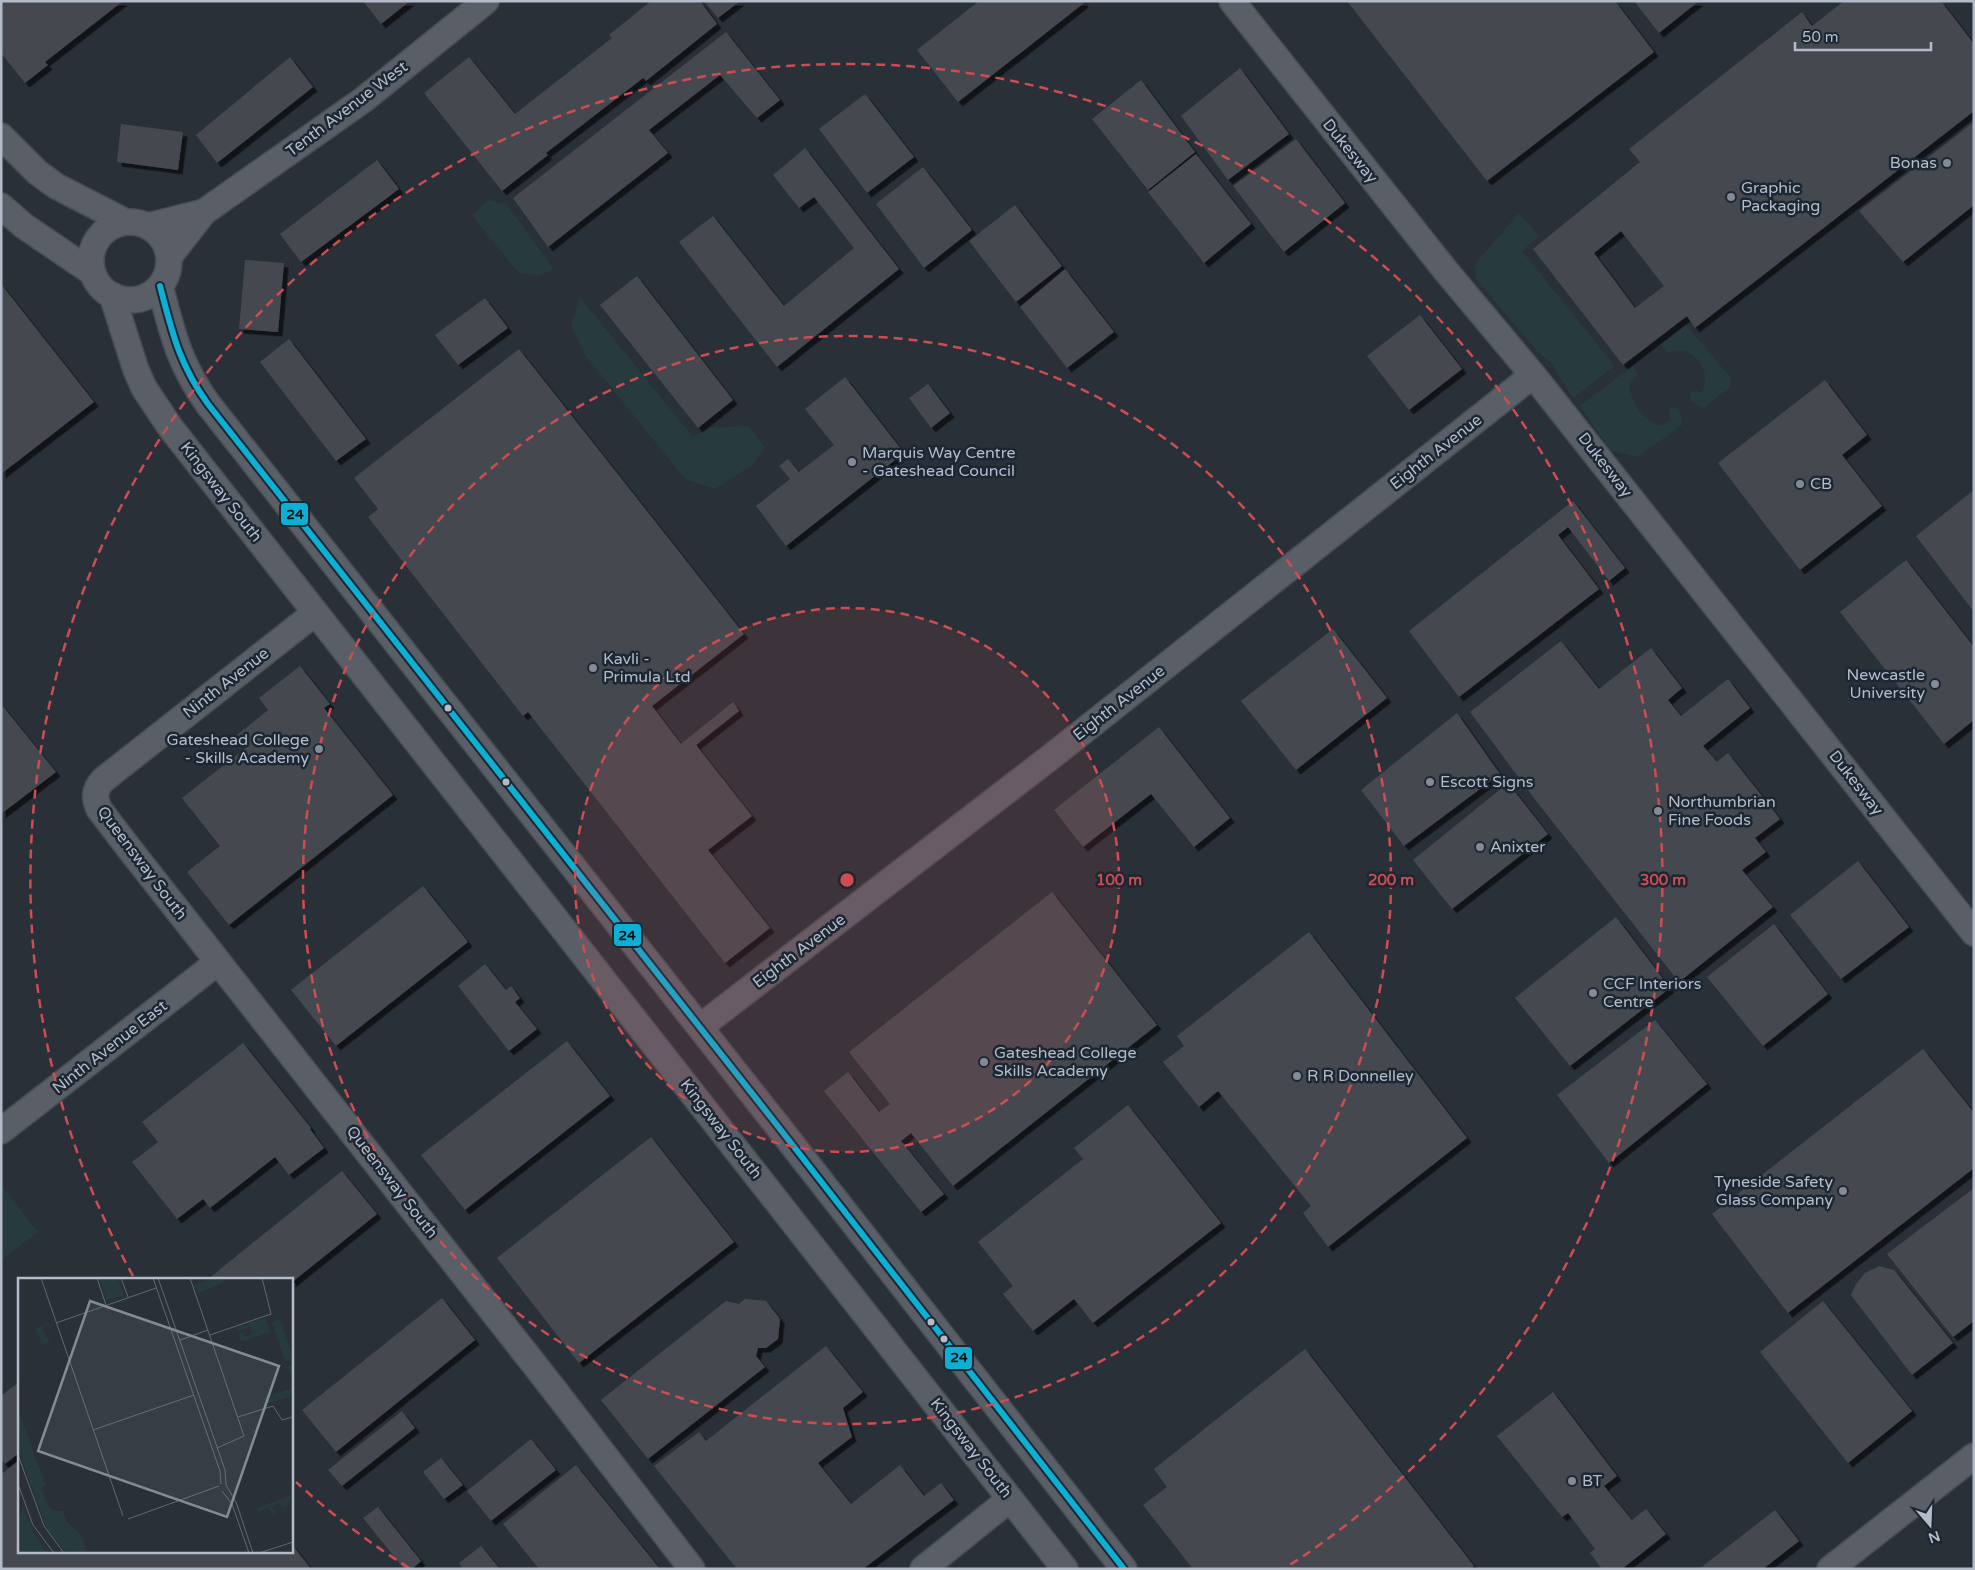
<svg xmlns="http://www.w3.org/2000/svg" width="1975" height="1570" font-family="'Varela Round',sans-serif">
	<defs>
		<filter id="shadow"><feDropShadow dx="4.5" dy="4.5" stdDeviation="0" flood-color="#0009"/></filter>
	</defs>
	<rect width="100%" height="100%" fill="#2a3038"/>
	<path fill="#273a3e" d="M487 200 506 204 554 269 539 276 519 273 472 216Z
		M1519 213 1539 236 1522 251 1615 366 1573 398 1552 364 1538 352 1477 280 1474 265Z
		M580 297 693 437 709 428 749 426 765 447 752 465 715 489 685 479 585 355 571 325Z
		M1686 325 1730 377 1731 386 1703 409 1690 400 1691 391 1702 392C1713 370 1693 343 1668 353L1660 344Z
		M1632 366 1638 374 1629 383C1632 403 1641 420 1662 426L1671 420 1669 408H1677L1681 416 1682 425 1638 457 1611 451 1580 406Z
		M1 1185 38 1232 1 1260Z"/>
	<path fill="#444950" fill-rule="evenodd" filter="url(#shadow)" d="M1 1H123L45 62 48 65 25 83 1 53Z
		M363 1H410L381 24Z
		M651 1H700L717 24 646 81 643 78 546 153 548 155 502 191 424 93 469 57 515 114 612 38 609 35Z
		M704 1H740L718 18Z
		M979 1H1083L1084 3 958 102 917 50Z
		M1347 1H1615L1654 52 1487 181Z
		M1634 1H1699L1659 33Z
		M1844 1H1941L1974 44V111L1695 328 1687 316 1623 365 1533 249 1640 162 1629 149 1802 12 1812 26ZM1621 231 1664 286 1635 308 1594 253Z
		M726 32 780 100 757 118 720 75 649 130 668 153 548 247 513 198Z
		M290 57 313 87 217 163 196 135Z
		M1240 68 1289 134 1228 180 1181 116Z
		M1141 80 1195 152 1148 190 1092 119Z
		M865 94 914 157 867 193 819 129Z
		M1974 122V205L1903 262 1859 211Z
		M121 124 183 132 178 170 117 162Z
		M1296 139 1345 203 1284 252 1233 186Z
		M805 148 899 269 777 367 679 242 713 216 784 306 854 248 814 197 799 208 773 175Z
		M1196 154 1251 224 1204 263 1148 192Z
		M377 160 399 189 301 262 280 234Z
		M923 167 972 230 924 268 876 204Z
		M1015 205 1062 266 1016 302 969 241Z
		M245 260 284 263 278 332 239 329Z
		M1065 269 1114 332 1067 368 1020 307Z
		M637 276 733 400 698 428 600 305Z
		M1 284 94 402 1 474Z
		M485 298 508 328 458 365 435 335Z
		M1420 315 1462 369 1409 410 1367 356Z
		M289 339 366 439 336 461 260 362Z
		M519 349 744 634 652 706 681 744 733 702 739 711 696 745 752 816 708 850 770 928 725 963 528 712 523 716 368 517 378 509 354 478Z
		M845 377 904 453 786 546 756 506 790 479 779 466 788 459 799 472 834 445 805 409Z
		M1825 380 1867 435 1842 455 1882 506 1800 570 1718 463Z
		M928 384 950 413 931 428 909 398Z
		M1974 490V612L1916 536Z
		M1573 501 1625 568 1609 581 1568 527 1558 535 1599 589 1459 697 1409 631Z
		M1906 560 1974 647V720L1944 744 1840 612Z
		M1333 629 1387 698 1296 770 1241 701Z
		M1561 641 1599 689 1651 648 1682 688 1668 700 1681 716 1728 679 1750 708 1703 746 1717 762 1728 753 1780 819 1755 838 1766 852 1742 870 1773 907 1679 982 1537 802 1470 712Z
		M300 666 330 704 324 708 393 795 229 925 187 872 220 846 182 798 247 747 237 735 268 710 259 698Z
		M1 704 56 772 1 814Z
		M1457 713 1500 774 1404 846 1361 790Z
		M1159 727 1230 818 1194 847 1151 794 1083 847 1054 810Z
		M1508 783 1548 834 1452 909 1413 860Z
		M1858 861 1909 927 1841 979 1790 915Z
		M423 886 468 942 336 1046 291 990Z
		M1052 892 1157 1025 953 1186 911 1133 901 1141 944 1194 921 1212 824 1091 848 1072 879 1112 890 1104 849 1052Z
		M1616 917 1670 988 1570 1066 1515 998Z
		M1774 924 1828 994 1763 1046 1707 977Z
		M1309 932 1467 1138 1328 1247 1303 1213 1311 1206 1218 1091 1199 1107 1163 1062 1184 1046 1177 1036Z
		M485 964 506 990 511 986 520 998 515 1002 537 1029 509 1051 458 986Z
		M1655 1020 1707 1084 1609 1163 1557 1095Z
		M567 1041 610 1096 465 1210 421 1155Z
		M243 1043 311 1128 310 1129 324 1148 289 1175 275 1157 210 1208 203 1199 177 1219 132 1162 158 1142 142 1122Z
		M1923 1049 1974 1113V1168L1788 1313 1712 1214Z
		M1128 1105 1221 1223 1093 1323 1074 1299 1033 1331 1003 1294 1013 1286 978 1242 1083 1159 1074 1148Z
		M651 1137 734 1242 579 1363 497 1258Z
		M342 1171 377 1214 291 1283V1279H208Z
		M1974 1188V1321L1953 1337 1887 1254Z
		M1879 1266 1894 1270 1953 1343 1912 1375 1851 1295 1856 1284 1865 1273Z
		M442 1298 475 1340 336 1452 302 1410Z
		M745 1299 766 1301 780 1319 778 1339 766 1348H758L756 1356 765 1367 648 1459 601 1400 726 1301 739 1304Z
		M1823 1301 1912 1411 1848 1463 1760 1352Z
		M826 1346 863 1392 843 1408 852 1437 818 1463 851 1504 900 1465 924 1496 941 1483 954 1500 863 1569H737L654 1466 699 1432 706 1441Z
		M1305 1349 1474 1566 1471 1569H1193L1143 1505 1167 1487 1154 1469Z
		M19 1382V1453L5 1464 1 1460V1396Z
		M1553 1392 1617 1476 1604 1486 1632 1520 1646 1509 1666 1534 1622 1569H1602L1590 1553 1595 1549 1568 1513 1562 1517 1497 1436Z
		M402 1411 415 1428 342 1486 328 1470Z
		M531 1439 556 1470 491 1521 467 1491Z
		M441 1458 463 1485 444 1499 423 1472Z
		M19 1460V1551H291V1543L311 1569H1V1471L3 1473Z
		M576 1465 660 1569H539L503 1524Z
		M378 1507 421 1561 412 1569H404L363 1518Z
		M1775 1510 1799 1541 1763 1569H1699Z
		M481 1546 500 1569H463L459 1563Z"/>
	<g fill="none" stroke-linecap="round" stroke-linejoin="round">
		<defs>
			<path id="minor" d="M1232 1 1446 271 1533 375 1974 933
				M1 136 37 172 56 186 126 222
				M1 206 24 226 93 273
				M91 261a39 39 0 1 1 78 0a39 39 0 1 1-78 0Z
				M148 226 204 212
				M169 257 204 212 363 100 486 1
				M160 286C172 332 179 364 208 404L773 1120 1124 1569
				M112 295 136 370 144 388 170 427 1065 1569
				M315 613 103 780C94 790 94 798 99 809L128 847 552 1387 692 1569
				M700 1027 1052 756 1533 375
				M1 1131 218 962
				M923 1569 1010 1499
				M1830 1569 1974 1456"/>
		</defs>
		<use href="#minor" stroke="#484c53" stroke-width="28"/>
		<use href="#minor" stroke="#5a5e66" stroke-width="25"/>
		<defs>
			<path id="bus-1" d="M160 286C172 332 179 364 208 404L773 1120 1124 1569"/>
		</defs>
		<use href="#bus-1" stroke="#1d2633" stroke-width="10"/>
		<use href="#bus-1" stroke="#0dafd3" stroke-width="6"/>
	</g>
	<circle cx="847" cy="880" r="272" fill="#ce4d50" fill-opacity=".12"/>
	<g fill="none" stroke="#ce4d50" stroke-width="2.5" stroke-dasharray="9 6">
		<circle cx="847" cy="880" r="272"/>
		<circle cx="847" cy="880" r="544"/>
		<path d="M409 1568A816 816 0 0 1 296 1482M133 1276A816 816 0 1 1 1285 1568"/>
	</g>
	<g fill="#848b96" stroke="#1d2633" stroke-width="2">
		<circle cx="1947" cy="163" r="5"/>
		<circle cx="1731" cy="197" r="5"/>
		<circle cx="852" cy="462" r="5"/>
		<circle cx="1800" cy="484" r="5"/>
		<circle cx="593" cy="668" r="5"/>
		<circle cx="1935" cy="684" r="5"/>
		<circle cx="319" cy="749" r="5"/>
		<circle cx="1430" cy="782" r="5"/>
		<circle cx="1658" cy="811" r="5"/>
		<circle cx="1480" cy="847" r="5"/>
		<circle cx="1593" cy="993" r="5"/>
		<circle cx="984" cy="1062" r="5"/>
		<circle cx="1297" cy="1076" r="5"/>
		<circle cx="1843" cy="1191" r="5"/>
		<circle cx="1572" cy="1481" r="5"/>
	</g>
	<g fill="#b4bcc9" stroke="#1d2633" stroke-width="2">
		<circle cx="448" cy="708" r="4.5"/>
		<circle cx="506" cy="782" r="4.5"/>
		<circle cx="931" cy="1322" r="4.5"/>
		<circle cx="944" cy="1339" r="4.5"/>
	</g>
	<g text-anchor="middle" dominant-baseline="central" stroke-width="5" stroke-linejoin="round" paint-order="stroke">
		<g font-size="16" fill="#b4bcc9" stroke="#1d2633">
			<text transform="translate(347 109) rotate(-37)">Tenth Avenue West</text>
			<text transform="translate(1350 151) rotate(51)">Dukesway</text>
			<text transform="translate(1436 452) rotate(-38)">Eighth Avenue</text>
			<text transform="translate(1605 465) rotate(52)">Dukesway</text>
			<text transform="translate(221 492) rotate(52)">Kingsway South</text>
			<text transform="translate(226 683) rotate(-38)">Ninth Avenue</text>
			<text transform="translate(1119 703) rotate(-38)">Eighth Avenue</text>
			<text transform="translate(1856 783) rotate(52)">Dukesway</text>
			<text transform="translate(142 863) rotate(53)">Queensway South</text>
			<text transform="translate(799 951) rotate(-37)">Eighth Avenue</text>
			<text transform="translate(110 1047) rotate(-38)">Ninth Avenue East</text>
			<text transform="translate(721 1129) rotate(52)">Kingsway South</text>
			<text transform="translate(392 1182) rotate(52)">Queensway South</text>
			<text transform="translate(971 1448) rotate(52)">Kingsway South</text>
		</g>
		<g font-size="16" fill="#b4bcc9" stroke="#1d2633" text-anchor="start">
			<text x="1937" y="163" text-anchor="end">Bonas</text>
			<text x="1741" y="188">Graphic<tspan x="1741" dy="18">Packaging</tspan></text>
			<text x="862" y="453">Marquis Way Centre<tspan x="862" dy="18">- Gateshead Council</tspan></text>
			<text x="1810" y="484">CB</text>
			<text x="603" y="659">Kavli -<tspan x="603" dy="18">Primula Ltd</tspan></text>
			<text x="1925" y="675" text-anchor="end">Newcastle<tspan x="1925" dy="18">University</tspan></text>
			<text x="309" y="740" text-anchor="end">Gateshead College<tspan x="309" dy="18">- Skills Academy</tspan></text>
			<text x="1440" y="782">Escott Signs</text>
			<text x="1668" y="802">Northumbrian<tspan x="1668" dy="18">Fine Foods</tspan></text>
			<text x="1490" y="847">Anixter</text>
			<text x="1603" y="984">CCF Interiors<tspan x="1603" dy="18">Centre</tspan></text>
			<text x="994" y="1053">Gateshead College<tspan x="994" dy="18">Skills Academy</tspan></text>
			<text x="1307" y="1076">R R Donnelley</text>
			<text x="1833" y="1182" text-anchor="end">Tyneside Safety<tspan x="1833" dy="18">Glass Company</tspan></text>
			<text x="1582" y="1481">BT</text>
		</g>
	</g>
	<g transform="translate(18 1278)">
		<rect width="275" height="275" fill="#2a3038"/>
		<path d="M81 0H100L106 18 89 22ZM194 0H205V5L180 15 176 7ZM247 40 252 54 223 64 221 55 225 54 227 59 234 56 232 49 220 53 219 50ZM262 41 275 81V104L270 89 274 87 272 82 267 83 254 44ZM33 44 23 50 32 64 24 67 18 50ZM275 110V118L248 126 246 119ZM0 131 28 208 23 210 29 226 35 233H45L49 244 62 255 69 275H48L30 253 0 172ZM275 217 270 227 264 230 261 225 255 229 258 240 250 230 240 234 238 230ZM5 229 20 262 29 275H0V242Z" fill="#273a3e"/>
		<path fill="none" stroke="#616872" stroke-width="1" d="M23 0 105 238M79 0 88 27M103 0 110 19M135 0 202 193 203 206M140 0 207 192 208 207 218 224 235 275M172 0 226 158 199 170M38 45 138 10M192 57 253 36 244 0M162 62 190 52M220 139 255 128 264 142 275 139M75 152 176 117M0 177 26 248 46 275M0 206 15 247 36 275M204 213 214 226 231 275M110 241 201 208M241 275 275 264"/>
		<path fill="#848b96" fill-opacity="0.15" stroke="#848b96" stroke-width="2.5" d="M72 23 261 88 209 239 20 173Z"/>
		<rect width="275" height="275" fill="none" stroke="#b4bcc9" stroke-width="2.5"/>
	</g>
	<circle cx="847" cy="880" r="8" fill="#ce4d50" stroke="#1d2633" stroke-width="2.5"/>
	<g font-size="15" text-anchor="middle" font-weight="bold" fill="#ce4d50" stroke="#1d2633" stroke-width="5" stroke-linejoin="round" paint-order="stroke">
		<text x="1119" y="885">100 m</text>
		<text x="1391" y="885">200 m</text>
		<text x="1663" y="885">300 m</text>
	</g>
	<g stroke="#1d2633" stroke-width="2">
		<rect x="280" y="502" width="29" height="24" rx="5" fill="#0dafd3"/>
		<rect x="613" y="923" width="29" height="24" rx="5" fill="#0dafd3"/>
		<rect x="944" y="1346" width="29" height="24" rx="5" fill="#0dafd3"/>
	</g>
	<g font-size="14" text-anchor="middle" font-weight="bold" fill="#111">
		<text x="295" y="519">24</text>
		<text x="627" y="940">24</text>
		<text x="959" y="1362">24</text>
	</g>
	<rect width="1975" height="1570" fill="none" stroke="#b4bcc9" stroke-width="5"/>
	<g transform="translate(1930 1525) rotate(161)" stroke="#1d2633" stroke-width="4" paint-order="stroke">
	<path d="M0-4L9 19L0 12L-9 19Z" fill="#b4bcc9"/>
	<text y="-8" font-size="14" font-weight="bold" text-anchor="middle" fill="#b4bcc9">N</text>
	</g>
	<path d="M1795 42v8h136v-8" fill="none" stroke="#b4bcc9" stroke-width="2.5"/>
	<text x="1802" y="42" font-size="15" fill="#b4bcc9" stroke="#1d2633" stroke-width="4" paint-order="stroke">50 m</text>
</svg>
